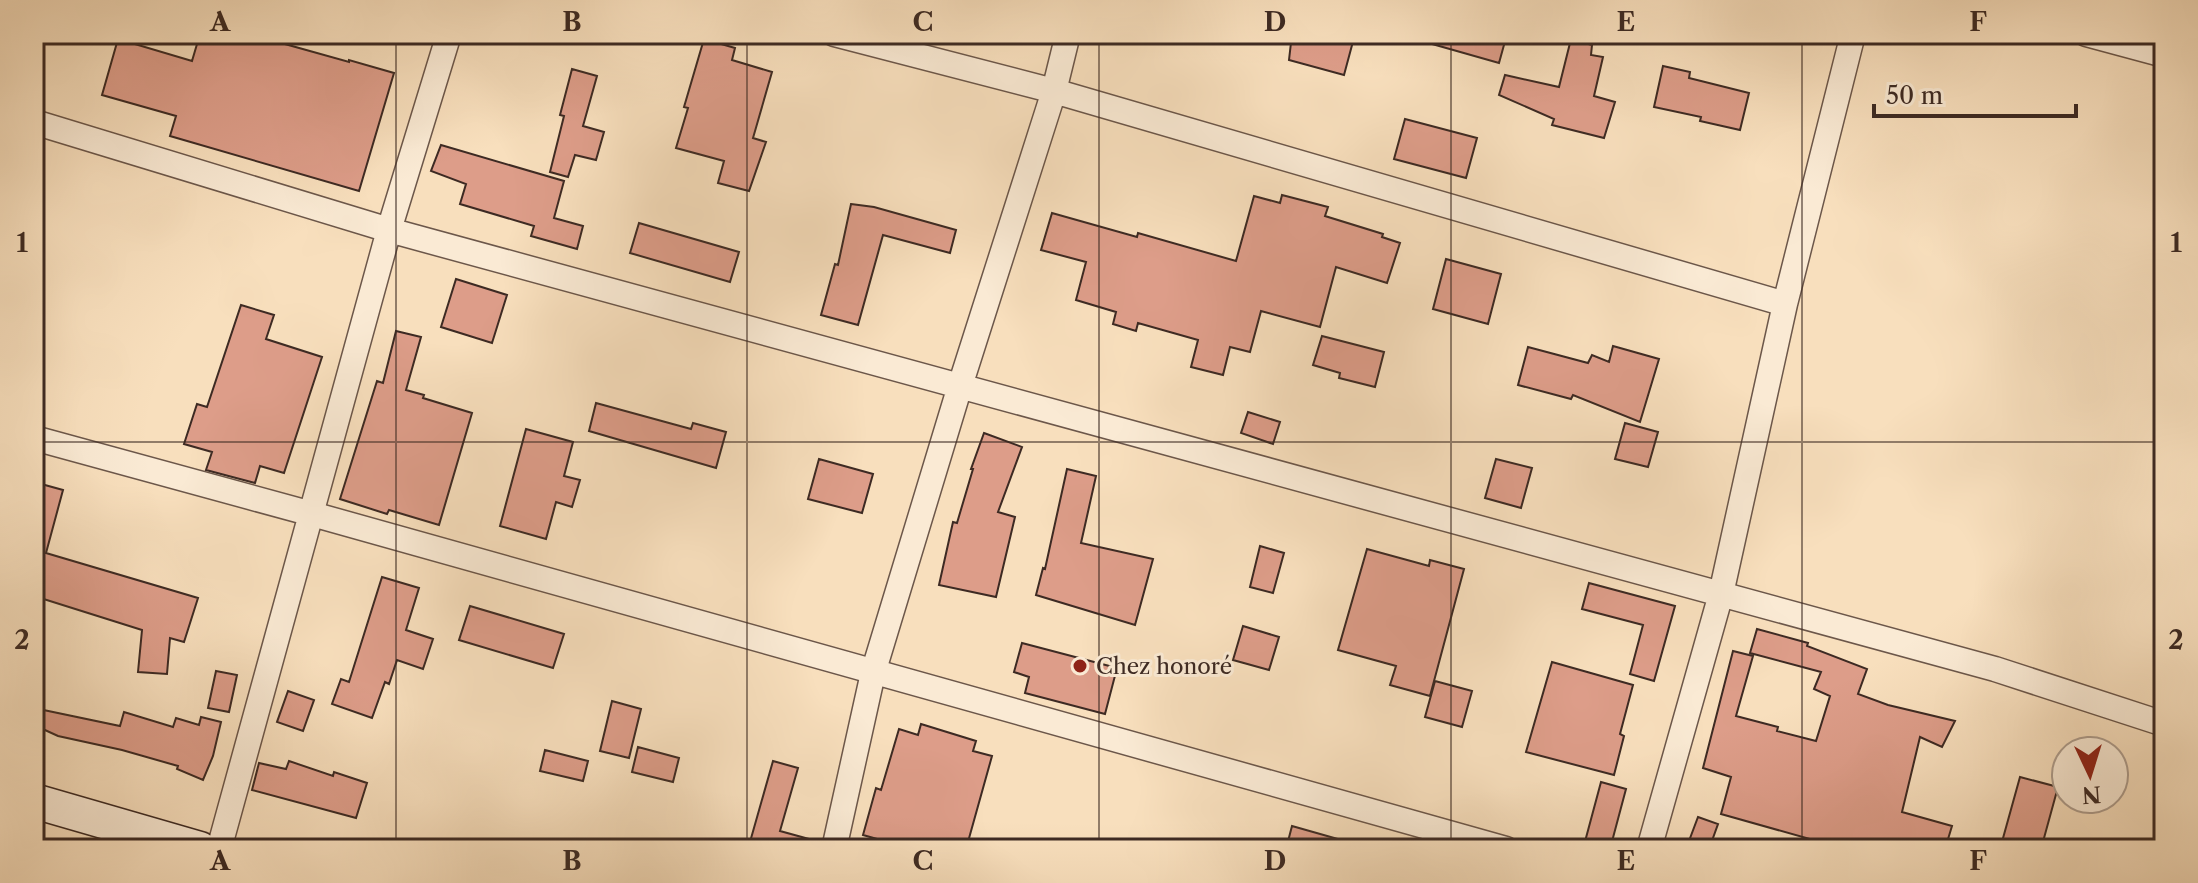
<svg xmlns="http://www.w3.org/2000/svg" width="2198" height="883" font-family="'Libre Caslon Text',serif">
	<rect width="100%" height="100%" fill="#f8dfbd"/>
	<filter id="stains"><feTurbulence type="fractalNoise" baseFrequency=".0025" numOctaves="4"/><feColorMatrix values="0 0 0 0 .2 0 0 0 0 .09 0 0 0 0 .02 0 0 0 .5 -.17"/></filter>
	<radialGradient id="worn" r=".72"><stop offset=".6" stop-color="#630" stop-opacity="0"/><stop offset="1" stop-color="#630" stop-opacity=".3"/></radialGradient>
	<path fill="#dd9d89" stroke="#3d2a23" stroke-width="2" d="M200 34H249L349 62V60L394 73 359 191 170 136 176 116 102 95 118 39 192 61Z
		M1292 34H1355L1344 75 1289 60Z
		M1419 34H1507L1499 63 1418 40Z
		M704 39 735 48 732 60 772 72 753 138 766 142 749 191 718 183 724 161 676 148 688 108 684 107Z
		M1571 39 1592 45 1591 55 1603 57 1594 96 1615 102 1604 138 1552 125 1554 119 1499 95 1505 75 1559 87Z
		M1663 66 1690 72 1689 78 1749 93 1740 130 1700 121 1701 117 1654 107Z
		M572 69 597 76 583 126 604 132 596 160 575 155 568 177 550 172 564 116 560 115Z
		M1405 119 1477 138 1466 178 1394 159Z
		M441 145 564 181 554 218 583 226 577 249 531 236 534 226 460 204 466 184 431 171Z
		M1282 195 1328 207 1325 216 1383 234 1382 237 1400 243 1387 283 1336 267 1320 327 1261 311 1250 352 1230 347 1223 375 1191 367 1198 340 1138 323 1136 331 1113 324 1116 312 1076 300 1086 262 1041 250 1052 213 1137 237 1138 233 1236 261 1254 196 1280 203Z
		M851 204 874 207 956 230 950 253 883 235 858 325 821 315 835 264 838 265Z
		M639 223 739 252 730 282 630 253Z
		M1446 259 1501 274 1488 324 1433 309Z
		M456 279 507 295 492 343 441 327Z
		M241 305 274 315 266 339 322 357 284 473 260 466 255 483 206 470 212 452 184 444 197 404 207 407Z
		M396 331 421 337 406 390 424 395 423 398 472 413 439 525 389 510 387 514 340 499 377 381 383 383Z
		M1322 336 1384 352 1375 387 1339 378 1340 373 1313 365Z
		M1613 346 1659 359 1640 422 1573 395 1571 399 1518 385 1528 347 1588 363 1592 355 1609 362Z
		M596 403 691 429 693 423 726 432 716 468 589 431Z
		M1248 412 1280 422 1273 444 1241 433Z
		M1625 423 1658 432 1648 467 1615 459Z
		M526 429 573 442 564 476 580 480 572 507 556 502 546 539 500 526Z
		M984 433 1022 447 998 512 1015 517 996 597 939 585 953 522 957 523 973 469H971Z
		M819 459 873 474 862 513 808 499Z
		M1496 459 1532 468 1521 508 1485 498Z
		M1067 469 1096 476 1081 543 1153 559 1135 625 1036 595 1043 568 1045 569Z
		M34 482 63 490 46 553 198 598 184 642 170 638 167 674 138 672 142 630 34 596Z
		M1260 546 1284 553 1273 593 1250 587Z
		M1367 549 1429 566 1430 560 1464 569 1430 696 1390 685 1396 666 1338 650Z
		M382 577 419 588 406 630 433 639 423 669 397 660 389 684 385 682 372 718 332 704 341 679 349 682Z
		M1589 583 1675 606 1654 681 1630 674 1643 625 1582 609Z
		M470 606 564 634 553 668 459 640Z
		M1243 626 1279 637 1269 670 1233 660Z
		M1757 629 1808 643 1807 646 1867 669 1858 694 1888 705 1955 721 1942 747 1920 737 1902 812 1952 826 1945 849H1864L1832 841 1831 845 1721 814 1731 777 1703 768 1733 651 1753 656 1736 716 1778 727 1777 731 1816 741 1830 696 1814 689 1821 672 1750 653Z
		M1022 643 1117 668 1105 714 1025 693 1029 677 1014 672Z
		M1552 662 1633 685 1620 734 1624 736 1614 775 1526 752Z
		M216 671 237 675 229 712 208 708Z
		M1435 681 1472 691 1462 727 1425 717Z
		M288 691 314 700 303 731 277 722Z
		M612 701 641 709 629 758 600 751Z
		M34 708 120 726 124 712 173 727 176 718 199 725 201 717 221 722 213 756 203 780 177 769 178 766 122 750 58 736 34 725Z
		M921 724 976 741 973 751 992 756 966 849H894L895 844 863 835 876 788 881 790 899 729 918 735Z
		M638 747 679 758 673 782 632 772Z
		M545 750 588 761 583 781 540 771Z
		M289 761 333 776 334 772 367 783 356 818 252 790 259 763 286 769Z
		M773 761 798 768 780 831 820 842 819 849H748Z
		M2020 777 2058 787 2041 849H2000Z
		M1601 782 1626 789 1610 849H1583Z
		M1698 817 1718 824 1709 849H1686Z
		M1292 826 1352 843V849H1286Z"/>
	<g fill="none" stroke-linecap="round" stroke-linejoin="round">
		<defs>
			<path id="street" d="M834 34 1054 91 1785 304
				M2086 34 2164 55
				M34 122 389 230 1995 669 2164 724
				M34 438 312 514 1506 849
				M219 849 389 230 449 34
				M834 849 873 673 960 386 1054 91 1068 34
				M1649 849 1721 594 1785 304 1853 34"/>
			<path id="secondary" d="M34 801 200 849"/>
		</defs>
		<use href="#street" stroke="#6c574a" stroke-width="27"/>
		<use href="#secondary" stroke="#3d2a23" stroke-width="37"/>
		<use href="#street" stroke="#faead4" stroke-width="24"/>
		<use href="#secondary" stroke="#faead4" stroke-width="34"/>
	</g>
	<path fill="none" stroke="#3d2a23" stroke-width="2" stroke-opacity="0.55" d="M396 34V849M747 34V849M1099 34V849M1451 34V849M1802 34V849M34 442H2164"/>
	<circle fill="#8f2418" stroke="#faead4" stroke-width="3" cx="1080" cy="666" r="8"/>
	<g text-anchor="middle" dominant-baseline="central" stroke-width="6" stroke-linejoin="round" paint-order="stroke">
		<g font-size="22" fill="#3d2a23" stroke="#faead4" text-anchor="start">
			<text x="1096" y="666">Chez honoré</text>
		</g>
	</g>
	<rect width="2198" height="883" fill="none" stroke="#f8dfbd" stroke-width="88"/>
	<g transform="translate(2090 775) rotate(176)"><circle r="38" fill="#faead4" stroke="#ae9d8d" stroke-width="2"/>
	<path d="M0-6L14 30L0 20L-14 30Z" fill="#8f2418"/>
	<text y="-12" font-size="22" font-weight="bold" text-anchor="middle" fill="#3d2a23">N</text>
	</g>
	<path d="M1874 104v12h202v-12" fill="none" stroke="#3d2a23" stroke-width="4"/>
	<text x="1886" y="104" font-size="24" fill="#3d2a23" stroke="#faead4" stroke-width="6" paint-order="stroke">50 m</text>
	<rect x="44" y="44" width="2110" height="795" fill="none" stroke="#3d2a23" stroke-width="3"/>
	<g font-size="26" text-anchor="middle" font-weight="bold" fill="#3d2a23">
		<text x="220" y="31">A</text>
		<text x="572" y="31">B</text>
		<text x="923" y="31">C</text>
		<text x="1275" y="31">D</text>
		<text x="1626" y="31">E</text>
		<text x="1978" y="31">F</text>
		<text x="22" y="252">1</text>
		<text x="2176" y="252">1</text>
		<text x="22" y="649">2</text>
		<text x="2176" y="649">2</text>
		<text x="220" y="870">A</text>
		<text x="572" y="870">B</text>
		<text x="923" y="870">C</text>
		<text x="1275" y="870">D</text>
		<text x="1626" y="870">E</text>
		<text x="1978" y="870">F</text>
	</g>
	<rect width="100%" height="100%" filter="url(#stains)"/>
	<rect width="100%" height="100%" fill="url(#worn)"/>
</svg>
